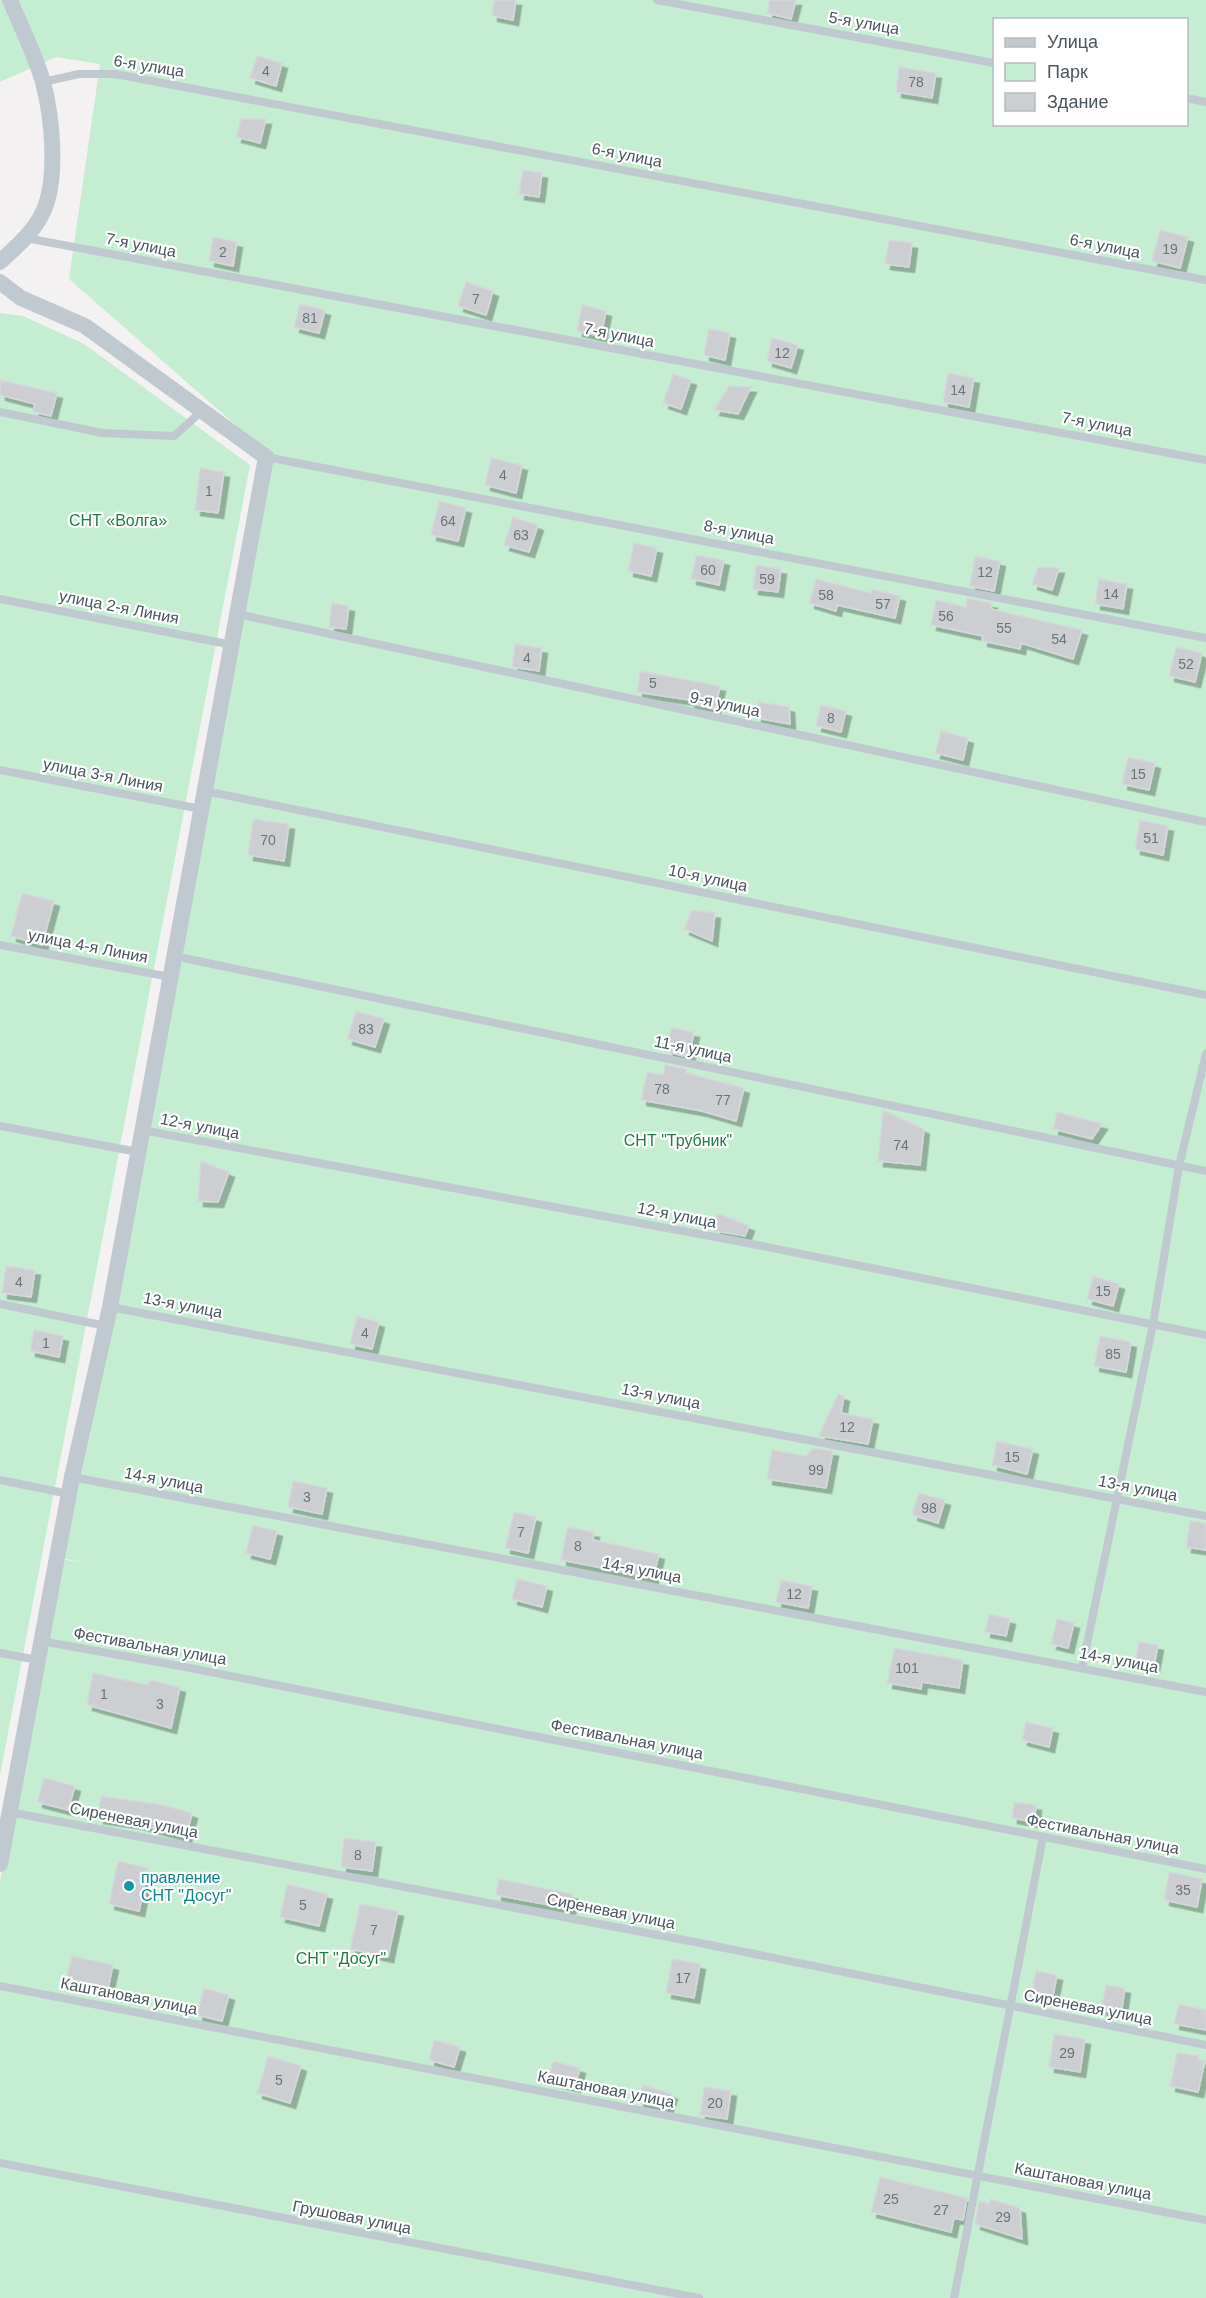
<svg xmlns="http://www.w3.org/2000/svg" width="1206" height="2298" font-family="Arial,sans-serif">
	<defs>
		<filter id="shadow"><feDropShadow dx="5.5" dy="5.5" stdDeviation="0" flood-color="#0004"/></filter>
	</defs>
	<rect width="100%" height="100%" fill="#f3f1f2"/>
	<path fill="#c4edd1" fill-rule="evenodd" d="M0 0H1206V2298H0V1882L60 1559 90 1564 61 1558 271 456 69 279 100 64 56 57 0 82ZM994 20H1186V124H994Z
		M0 313 23 316 84 344 250 465 0 1775Z"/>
	<path fill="#ccced2" stroke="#d6d8dc" stroke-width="1.5" filter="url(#shadow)" d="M494 0H516L513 20 492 16Z
		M770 0H796L791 19 767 13Z
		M257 56 282 63 276 86 250 78Z
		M899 67 936 73 932 98 896 92Z
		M241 119H266L260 143 236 137Z
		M523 170 542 173 539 197 519 194Z
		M1160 230 1188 237 1180 268 1152 261Z
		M213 237 237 242 233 266 209 261Z
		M889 240 912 243 909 267 885 264Z
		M466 282 493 291 486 315 458 306Z
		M300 304 325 310 319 333 294 327Z
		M582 305 606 311 601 336 577 331Z
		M709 329 730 333 725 360 704 355Z
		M772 338 798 345 791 368 767 361Z
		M948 373 974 378 969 407 943 402Z
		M673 374 691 380 681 409 663 403Z
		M0 380 57 393 51 416 33 412 35 404 0 395Z
		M729 386 751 387 738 414 714 410Z
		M491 458 522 465 516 493 485 485Z
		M200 468 224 472 218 513 195 510Z
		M439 501 466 508 458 541 431 535Z
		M513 517 538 525 529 552 504 545Z
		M634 543 657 548 651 576 628 571Z
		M696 555 724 560 719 585 691 579Z
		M975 556 1000 561 994 591 970 586Z
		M756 565 781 569 778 592 753 589Z
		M1038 567 1059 568 1052 590 1032 584Z
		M816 579 871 593 872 589 900 596 895 618 837 605 836 611 809 603Z
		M1099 579 1127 584 1123 609 1095 604Z
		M967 598 992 603 991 609 1082 630 1073 659 1021 643 1020 649 982 641 983 636 931 625 936 600 966 607Z
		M332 603 349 606 346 629 329 627Z
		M515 644 542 648 539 671 512 667Z
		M1176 647 1202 653 1195 682 1169 676Z
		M640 671 720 686 715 709 689 703 690 700 637 692Z
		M759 702 789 707 790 724 756 718Z
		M821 705 846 711 841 732 816 726Z
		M941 731 968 738 963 760 935 753Z
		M1128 757 1155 763 1149 790 1122 784Z
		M253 819 289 824 284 861 248 855Z
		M1140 820 1168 826 1163 855 1135 849Z
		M22 893 54 901 42 945 11 936Z
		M692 910 715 913 712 941 684 929Z
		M356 1011 384 1019 375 1047 347 1039Z
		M671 1028 694 1032 689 1057 667 1052Z
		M665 1065 687 1069 686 1073 744 1088 736 1121 702 1111 641 1100 647 1072 663 1075Z
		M883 1110 924 1129 920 1165 878 1161Z
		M1057 1112 1102 1124 1092 1139 1053 1129Z
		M201 1161 229 1172 218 1202 198 1201Z
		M717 1213 749 1226 745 1236 715 1231Z
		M6 1266 35 1270 31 1297 2 1293Z
		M1093 1276 1119 1284 1113 1306 1087 1299Z
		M357 1316 379 1322 372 1349 350 1344Z
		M34 1330 63 1336 59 1357 30 1351Z
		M1100 1336 1131 1342 1126 1372 1094 1366Z
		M838 1394 844 1396 841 1413 873 1419 868 1444 819 1436Z
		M997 1441 1033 1449 1027 1474 992 1465Z
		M813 1448 833 1451 826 1488 767 1479 772 1450 806 1456Z
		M293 1481 327 1488 322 1514 288 1507Z
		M919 1493 945 1500 938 1523 912 1515Z
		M514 1512 536 1517 528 1553 505 1548Z
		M1190 1521 1206 1523V1550L1186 1547Z
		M253 1525 277 1531 270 1559 246 1553Z
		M567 1527 594 1532 593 1540 659 1554 653 1578 561 1560Z
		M517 1579 547 1586 542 1607 512 1599Z
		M781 1580 812 1586 808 1608 776 1602Z
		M989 1614 1010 1619 1006 1636 985 1632Z
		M1057 1619 1074 1623 1068 1648 1051 1644Z
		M1139 1642 1158 1645 1154 1666 1135 1663Z
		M894 1648 963 1660 959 1688 922 1682 921 1689 887 1683Z
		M93 1673 148 1685 150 1680 180 1687 171 1728 87 1705Z
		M1026 1722 1053 1728 1049 1747 1022 1740Z
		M44 1778 75 1786 68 1810 37 1802Z
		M101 1796 163 1805 192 1813 186 1837 138 1824 98 1818Z
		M1014 1802 1036 1805 1034 1822 1012 1818Z
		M344 1838 376 1842 372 1871 341 1867Z
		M118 1861 148 1868 139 1911 109 1904Z
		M1169 1872 1202 1879 1197 1907 1164 1900Z
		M499 1879 573 1894 570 1909 496 1895Z
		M287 1884 327 1894 319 1926 280 1917Z
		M360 1904 398 1911 388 1957 350 1949Z
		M72 1956 113 1965 108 1988 66 1979Z
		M672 1959 700 1964 694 1998 666 1993Z
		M1036 1971 1057 1975 1052 2000 1031 1996Z
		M1106 1985 1125 1988 1121 2014 1101 2010Z
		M204 1988 229 1995 222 2021 197 2015Z
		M1179 2004 1206 2010V2030L1174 2024Z
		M1054 2034 1085 2039 1080 2072 1049 2067Z
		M434 2040 460 2047 454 2067 429 2060Z
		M1177 2053 1199 2056 1198 2060 1205 2061 1198 2092 1170 2086Z
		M268 2056 301 2066 290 2103 257 2093Z
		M553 2061 580 2068 575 2087 548 2080Z
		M643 2085 672 2094 667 2109 638 2101Z
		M704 2087 731 2091 727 2119 700 2115Z
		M880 2177 967 2198 963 2220 954 2218 951 2232 871 2212Z
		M990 2199 1020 2208 1022 2239 975 2224 979 2201 989 2204Z"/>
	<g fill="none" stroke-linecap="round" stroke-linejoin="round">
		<path stroke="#c0c9cf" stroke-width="8" d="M657 0 994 63
			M43 82 79 74H115L1206 280
			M1186 98 1206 102
			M26 238 1206 460
			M0 412 102 433 174 436 202 411
			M266 457 1206 638
			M0 599 232 645
			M237 614 1206 822
			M0 770 201 809
			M205 791 1206 995
			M0 945 170 977
			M174 956 1206 1171
			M0 1126 138 1152
			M142 1130 742 1242 1206 1335
			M0 1304 106 1326
			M110 1307 1206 1516
			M72 1477 1206 1692
			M0 1480 69 1494
			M41 1641 180 1666 1206 1869
			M0 1653 38 1660
			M1082 1668 1153 1324 1179 1166 1206 1054
			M9 1812 700 1943 1206 2045
			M0 1986 1206 2220
			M0 2163 699 2298
			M954 2298 1043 1837"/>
		<path stroke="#c0c9cf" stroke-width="16" d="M0 262C16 247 32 234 42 214 59 181 52 116 43 82 35 54 21 27 10 0
			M0 282 21 298 85 326 266 457 110 1307 72 1477 0 1864"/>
	</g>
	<circle fill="#0f9aa8" stroke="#fff" stroke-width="2" cx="129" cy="1886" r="6"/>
	<g text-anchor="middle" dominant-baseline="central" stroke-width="4.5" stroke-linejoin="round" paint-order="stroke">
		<g font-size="14" fill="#6a747a">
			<text x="266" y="71">4</text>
			<text x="916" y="82">78</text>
			<text x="1170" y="249">19</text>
			<text x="223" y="252">2</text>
			<text x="476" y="299">7</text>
			<text x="310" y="318">81</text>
			<text x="782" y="353">12</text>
			<text x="958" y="390">14</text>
			<text x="503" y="475">4</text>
			<text x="209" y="491">1</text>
			<text x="448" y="521">64</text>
			<text x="521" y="535">63</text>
			<text x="708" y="570">60</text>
			<text x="985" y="572">12</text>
			<text x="767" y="579">59</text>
			<text x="1111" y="594">14</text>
			<text x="826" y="595">58</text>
			<text x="883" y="604">57</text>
			<text x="946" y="616">56</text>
			<text x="1004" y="628">55</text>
			<text x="1059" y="639">54</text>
			<text x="527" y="658">4</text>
			<text x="1186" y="664">52</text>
			<text x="653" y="683">5</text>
			<text x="831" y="718">8</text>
			<text x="1138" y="774">15</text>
			<text x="1151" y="838">51</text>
			<text x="268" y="840">70</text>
			<text x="366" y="1029">83</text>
			<text x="662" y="1089">78</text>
			<text x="723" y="1100">77</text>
			<text x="901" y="1145">74</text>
			<text x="19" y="1282">4</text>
			<text x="1103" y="1291">15</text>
			<text x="365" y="1333">4</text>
			<text x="46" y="1343">1</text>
			<text x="1113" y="1354">85</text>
			<text x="847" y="1427">12</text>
			<text x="1012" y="1457">15</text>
			<text x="816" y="1470">99</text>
			<text x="307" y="1497">3</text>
			<text x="929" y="1508">98</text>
			<text x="521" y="1532">7</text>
			<text x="578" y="1546">8</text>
			<text x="794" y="1594">12</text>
			<text x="907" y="1668">101</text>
			<text x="104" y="1694">1</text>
			<text x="160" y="1704">3</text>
			<text x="358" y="1855">8</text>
			<text x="1183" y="1890">35</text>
			<text x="303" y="1905">5</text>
			<text x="374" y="1930">7</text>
			<text x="683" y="1978">17</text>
			<text x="1067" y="2053">29</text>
			<text x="279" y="2080">5</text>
			<text x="715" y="2103">20</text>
			<text x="891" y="2199">25</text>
			<text x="941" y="2210">27</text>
			<text x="1003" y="2217">29</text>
		</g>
		<g font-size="16" fill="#4a565d" stroke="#fff">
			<text transform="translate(864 23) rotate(10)">5-я улица</text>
			<text transform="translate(149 66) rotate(9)">6-я улица</text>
			<text transform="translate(627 155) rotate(11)">6-я улица</text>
			<text transform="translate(141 245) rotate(11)">7-я улица</text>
			<text transform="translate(1105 246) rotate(11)">6-я улица</text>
			<text transform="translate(619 335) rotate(11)">7-я улица</text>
			<text transform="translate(1097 424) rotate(11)">7-я улица</text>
			<text transform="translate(739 532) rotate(11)">8-я улица</text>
			<text transform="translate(119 607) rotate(11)">улица 2-я Линия</text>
			<text transform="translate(725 704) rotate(12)">9-я улица</text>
			<text transform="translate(103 775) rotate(11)">улица 3-я Линия</text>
			<text transform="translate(708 878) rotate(12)">10-я улица</text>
			<text transform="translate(88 946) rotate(11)">улица 4-я Линия</text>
			<text transform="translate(693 1049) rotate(12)">11-я улица</text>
			<text transform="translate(200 1126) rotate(11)">12-я улица</text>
			<text transform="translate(677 1215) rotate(11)">12-я улица</text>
			<text transform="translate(183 1305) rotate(11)">13-я улица</text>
			<text transform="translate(661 1396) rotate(11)">13-я улица</text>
			<text transform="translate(164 1480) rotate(11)">14-я улица</text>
			<text transform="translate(1138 1488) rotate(11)">13-я улица</text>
			<text transform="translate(642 1570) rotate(11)">14-я улица</text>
			<text transform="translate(150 1646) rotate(10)">Фестивальная улица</text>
			<text transform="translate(1119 1660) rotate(11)">14-я улица</text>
			<text transform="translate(627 1739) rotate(11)">Фестивальная улица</text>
			<text transform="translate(134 1820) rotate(11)">Сиреневая улица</text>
			<text transform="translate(1103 1834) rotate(11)">Фестивальная улица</text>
			<text transform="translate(611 1911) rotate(11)">Сиреневая улица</text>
			<text transform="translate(129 1996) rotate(11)">Каштановая улица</text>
			<text transform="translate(1088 2007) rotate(11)">Сиреневая улица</text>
			<text transform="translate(606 2089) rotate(11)">Каштановая улица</text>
			<text transform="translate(1083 2181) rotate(11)">Каштановая улица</text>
			<text transform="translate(352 2217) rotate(11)">Грушовая улица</text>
		</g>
		<g font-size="16" fill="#1f7b47" stroke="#fff">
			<text x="118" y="520">СНТ «Волга»</text>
			<text x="678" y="1140">СНТ "Трубник"</text>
			<text x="341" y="1958">СНТ "Досуг"</text>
		</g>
		<g font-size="16" fill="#0d838f" stroke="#fff" text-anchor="start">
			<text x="141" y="1877">правление<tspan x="141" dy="18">СНТ "Досуг"</tspan></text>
		</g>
	</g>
	<rect x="993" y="18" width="195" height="108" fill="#ffffff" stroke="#b7bbbe" stroke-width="1.5"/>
	<rect x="1005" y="38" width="30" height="9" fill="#c0c9cf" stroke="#b7bbbe" stroke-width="1.5"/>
	<text x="1047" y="48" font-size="18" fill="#4a565d">Улица</text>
	<rect x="1005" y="63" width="30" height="18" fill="#c4edd1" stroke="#b7bbbe" stroke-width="1.5"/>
	<text x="1047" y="78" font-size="18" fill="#4a565d">Парк</text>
	<rect x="1005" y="93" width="30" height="18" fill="#ccced2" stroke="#b7bbbe" stroke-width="1.5"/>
	<text x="1047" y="108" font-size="18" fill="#4a565d">Здание</text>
</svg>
